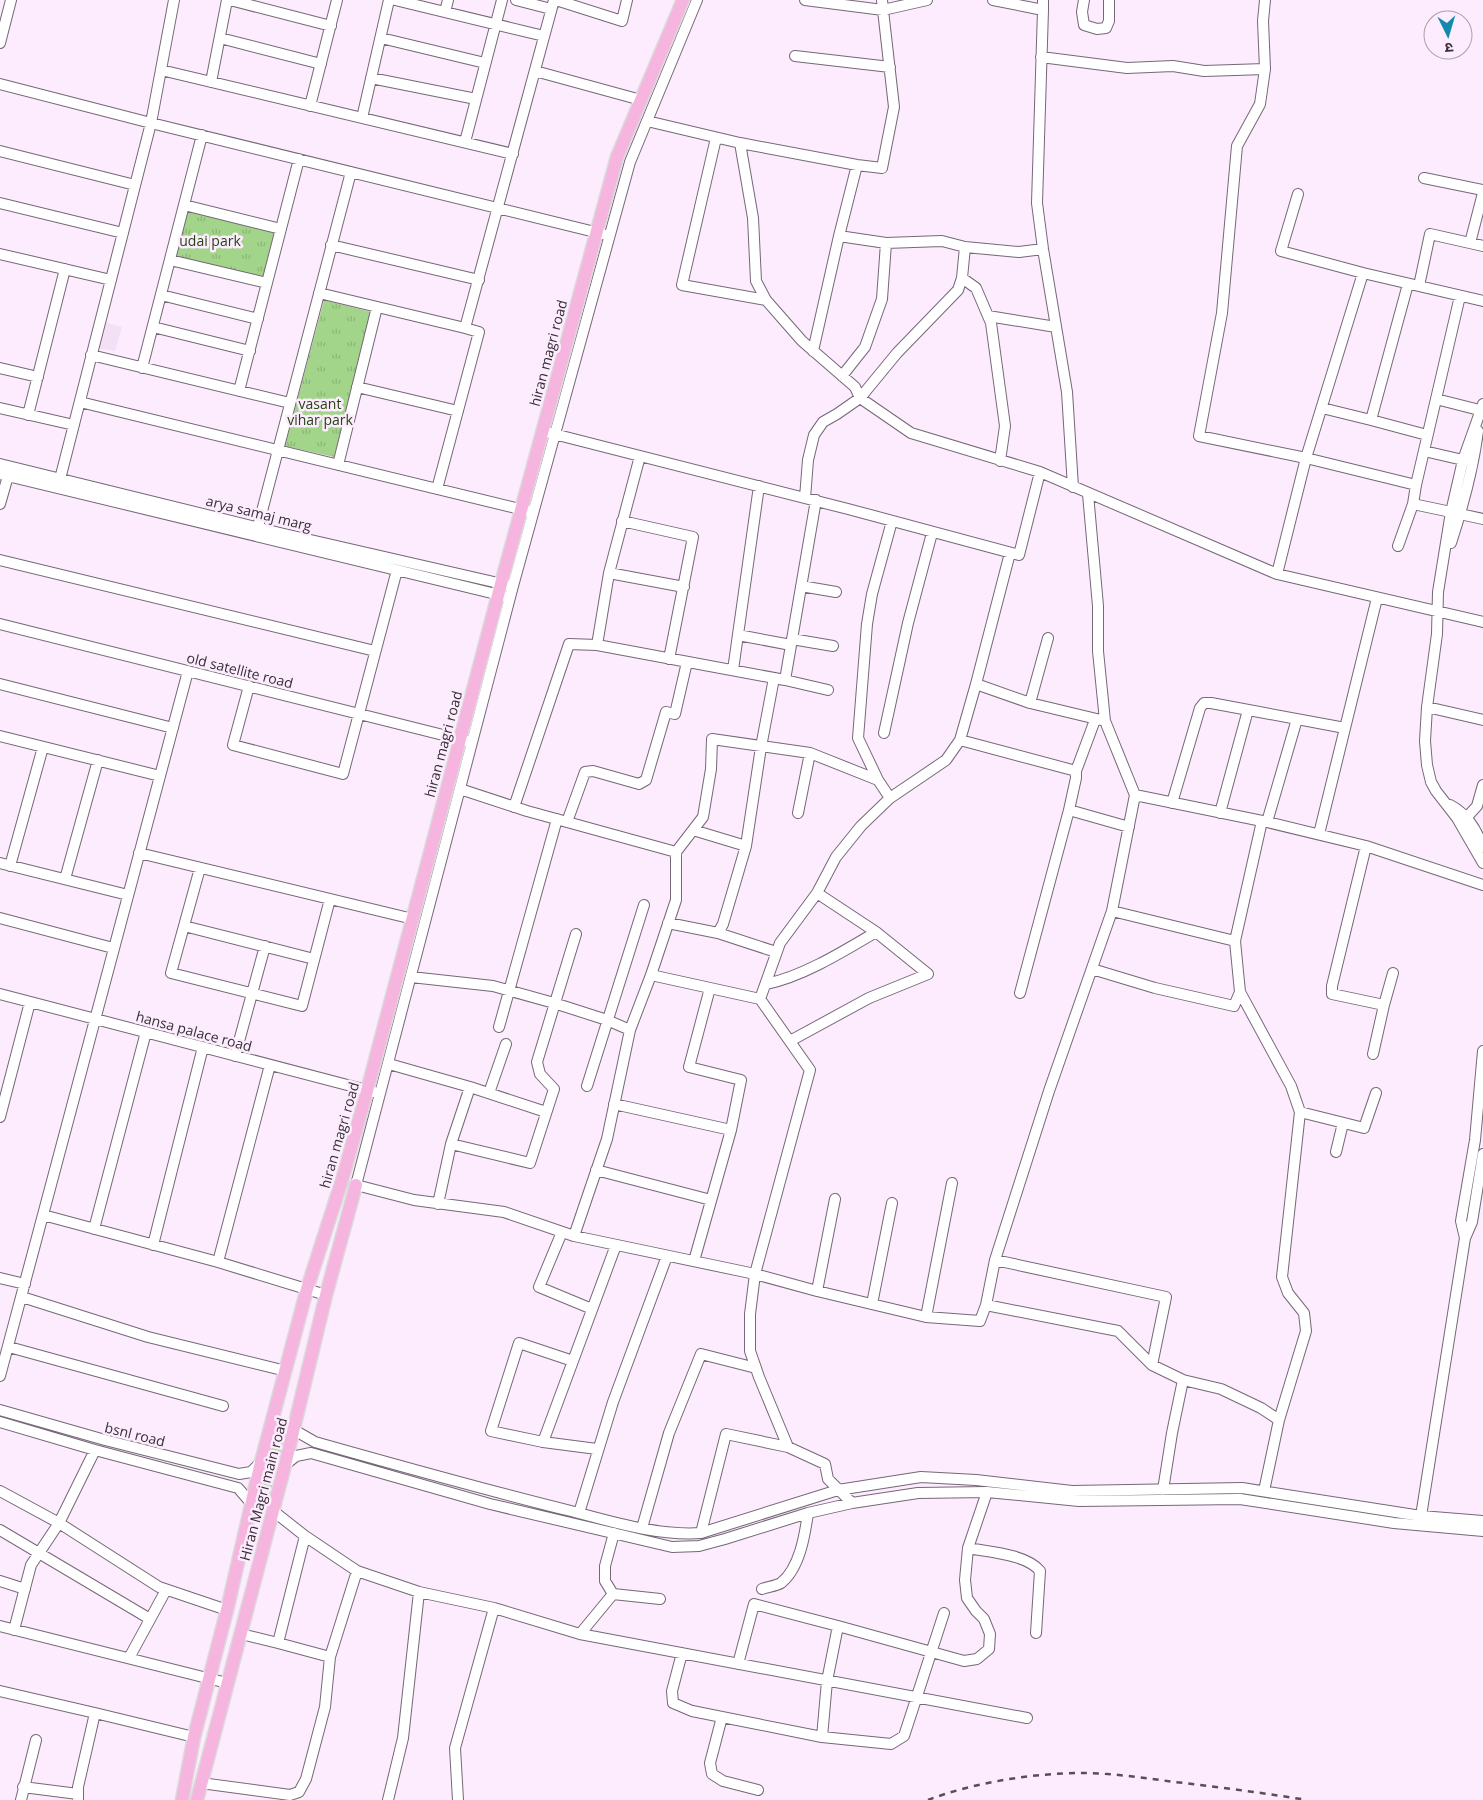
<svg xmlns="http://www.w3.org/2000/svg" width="1483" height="1800" font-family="'Open Sans','Noto Sans Devanagari',sans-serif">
	<defs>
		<pattern id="grass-tufts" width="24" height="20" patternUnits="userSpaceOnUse" patternTransform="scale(1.25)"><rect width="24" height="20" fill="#a2d48a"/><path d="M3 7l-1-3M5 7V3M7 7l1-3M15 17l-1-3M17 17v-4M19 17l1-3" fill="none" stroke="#8cb678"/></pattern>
	</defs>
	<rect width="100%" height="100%" fill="#fcecfd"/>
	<path fill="#f3dff6" d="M103 322 122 327 115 351 96 348Z"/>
	<path fill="url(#grass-tufts)" d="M188 210 277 232 264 277 175 257Z
		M324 300 371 312 334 457 285 446Z
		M280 1433 287 1439C287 1450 277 1462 274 1474 272 1483 272 1493 271 1503L265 1504 260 1503 257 1498 270 1465 269 1443 271 1437 275 1434Z"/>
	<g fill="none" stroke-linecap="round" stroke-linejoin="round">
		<defs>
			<path id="minor" d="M230 0 331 26
				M395 0 544 36
				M516 0 551 9
				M556 0 622 21 627 0
				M697 0 630 162 513 586 356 1185 414 1200 504 1212 574 1236 755 1274 817 1291 926 1317 980 1321 986 1305 1118 1331 1152 1365 1183 1380 1221 1389 1261 1408 1279 1420 1264 1491
				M882 0 883 10 927 0
				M993 0 1043 10 1037 203 1043 249 1067 392 1073 487
				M1084 0 1082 12 1084 25 1097 29 1106 28 1109 21V0
				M1265 0 1263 21 1265 69 1260 104 1237 146 1222 313 1199 436 1306 458 1277 574
				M1043 10V0
				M445 12 448 0
				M220 38 321 64
				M381 38 485 63
				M0 43 11 0
				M795 56 890 67
				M1041 57 1127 68 1173 66 1204 71 1265 69
				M161 70 513 154
				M535 71 641 100
				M371 78 476 99
				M211 82 227 0
				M0 84 151 123 603 234
				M310 106 337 0
				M362 118 389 0
				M647 121 740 143 753 218 756 281 766 300 802 341 855 387 860 398 911 433 1040 472 1277 574 1483 622
				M716 138 682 285 766 300
				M465 142 502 0
				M740 143 857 165 882 168 894 107 883 10 805 0
				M0 151 135 185
				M1424 178 1483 190
				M1298 194 1281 251 1363 273 1306 458 1416 485 1413 504 1451 512
				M0 203 123 233
				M184 205 281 229
				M839 236 857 165
				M1470 243 1483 193
				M331 245 479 280
				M965 247 1019 252 1043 249
				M0 254 111 280
				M170 260 267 283
				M1363 273 1483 301
				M962 278 976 288 991 323 1005 426 1000 461
				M1408 284 1371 420 1427 435
				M1419 286 1430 234 1483 246
				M319 293 465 328 554 0
				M161 295 258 319
				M988 316 1056 327
				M153 327 250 351
				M91 355 290 403
				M0 368 38 377
				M142 368 202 135
				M842 376 865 347 882 299 886 243
				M357 387 458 411
				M239 391 299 159
				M1436 399 1483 411
				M80 402 528 511
				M1483 404 1463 460 1451 512 1438 592 1437 634 1427 707 1425 741 1427 765 1431 782 1436 791 1457 818 1483 863
				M0 408 74 425
				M1322 408 1371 420
				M28 415 65 269
				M550 433 848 509 1019 555 1040 472
				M1424 451 1463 460
				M0 464 280 533 507 585
				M338 465 377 307
				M0 474 504 596
				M59 483 151 123 174 0
				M1416 485 1460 296
				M437 489 479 332 465 328
				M1088 494 1098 606V651L1105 721
				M805 498 808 460 814 435 823 422 837 414 860 398 897 353 958 290 962 278 965 247 942 241 886 243 839 236 813 351
				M0 504 8 476
				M1460 514 1483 519
				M622 521 693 537 669 659
				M256 534 351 172
				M1451 543C1463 506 1473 470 1478 431
				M1398 546 1413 504
				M0 560 375 651
				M609 573 684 587
				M801 586 836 592
				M0 624 467 741
				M738 635 791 645
				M792 639 833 646
				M597 645 609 573 640 456
				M733 670 759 486
				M785 680 828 690
				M0 684 173 728
				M249 686 233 745 343 774 397 570
				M1030 703 1048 638
				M1427 707 1483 720
				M884 733 908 623 932 533
				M0 736 160 776
				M960 740 1076 771
				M460 789 527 811 676 852 703 817 711 769 712 739 810 753 878 780
				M1135 795 1267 822 1366 846 1483 885
				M890 798 946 760 960 740 976 684
				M1172 803 1200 708 1204 703H1211L1345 728
				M1450 805C1467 814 1476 829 1483 847
				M514 807 569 644 597 645 785 680 816 500
				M1069 810 1129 827
				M798 813 810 753
				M1220 813 1248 710
				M1467 817 1477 806 1483 785
				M1262 821 1235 941 1240 992 1291 1086 1300 1112 1282 1277 1288 1293 1304 1313 1306 1331 1279 1420
				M567 822 585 772 593 771 639 784 646 780 666 712 675 714 687 662
				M1267 822 1297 719
				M693 830 746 846
				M1319 834 1377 598
				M1366 846 1332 986V994L1384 1005 1393 973
				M139 853 413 919
				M0 863 128 895
				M10 866 43 747
				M200 868 171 973 302 1006 330 899
				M65 879 98 760
				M1112 911 1235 941
				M0 918 113 948
				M668 923 718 933 776 952
				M184 926 314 959
				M718 933 723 924 746 846 761 747 774 678
				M1092 969 1155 988 1234 1006 1240 992
				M651 975 676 900V852
				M411 977 493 986 554 1003 607 1020 630 1030 651 975 760 999 780 943 817 893 836 857 861 826 890 798 878 780 858 738 867 624 872 594 892 521
				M766 984C802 977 844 951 876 932
				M710 988 689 1067 741 1080 731 1130
				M1020 993 1069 810 1076 778V771L1095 720
				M0 994 374 1092
				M760 999 810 1070 755 1274 750 1314V1351L759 1377 788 1447 825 1464 828 1479 852 1503
				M499 1027 557 819
				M790 1041 869 998 928 974 876 932 817 893
				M1373 1054 1384 1005
				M235 1056 265 946
				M389 1064 470 1087 546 1112
				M587 1086 644 905
				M489 1093 506 1044
				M614 1104 731 1130 694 1261
				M1300 1112 1364 1128 1376 1093
				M0 1117 30 1002
				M451 1144 530 1163 554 1089 540 1074 537 1062 576 934
				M1336 1152 1343 1123
				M596 1170 711 1200
				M438 1204 451 1144 470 1087
				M43 1215 218 1262 326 1295
				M94 1229 146 1032
				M562 1232 539 1287 592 1309
				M574 1236 607 1139 630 1030
				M1465 1238 1461 1221 1475 1140 1483 1051
				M153 1245 203 1047
				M995 1260 1166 1297 1152 1365
				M218 1262 270 1065
				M0 1278 25 1284
				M817 1291 835 1199
				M22 1297 148 1337 286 1371
				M872 1304 892 1203
				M986 1305 995 1260 1049 1091 1112 911 1135 795 1105 721 1030 703 976 684 1010 553
				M926 1317 952 1183
				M9 1347 223 1406
				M0 1376 188 671
				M0 1410 105 1440 239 1474 251 1472 261 1462
				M0 1422 95 1450 238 1488 251 1503
				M294 1430 315 1442C400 1466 485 1490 571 1511 613 1522 658 1536 701 1533L838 1490 921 1477 976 1480 1072 1491 1242 1488 1421 1516 1483 1521
				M543 1442 573 1361
				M597 1449 543 1442 491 1431 519 1343 573 1361 616 1245
				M95 1450 59 1523 159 1587 227 1610
				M285 1465 296 1456 311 1453 490 1504 672 1547 699 1546 725 1539 808 1513 852 1503 918 1493 987 1492 1079 1501 1240 1499 1394 1523 1483 1531
				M1163 1490 1172 1433 1183 1380
				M0 1491 59 1523 31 1565 14 1630
				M272 1510 305 1536 357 1571 419 1592 494 1608 455 1748 458 1800
				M579 1513 613 1402 667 1256
				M1421 1516 1465 1238 1472 1222 1483 1154
				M642 1528 669 1433 701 1354 756 1368
				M0 1530 150 1619
				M701 1533 726 1434 788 1447
				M305 1536 278 1643 330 1657
				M968 1548C989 1552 1026 1554 1040 1571L1036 1633
				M0 1581 25 1589
				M762 1589C767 1587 776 1586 781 1583 800 1568 805 1534 808 1513
				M613 1594 605 1581V1566L614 1533
				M494 1608 580 1634 1027 1718
				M0 1626 227 1683
				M838 1626 964 1661 977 1659 989 1649 990 1634 984 1619 976 1611 967 1598 965 1580 968 1548 987 1492
				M241 1634 278 1643
				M580 1634 613 1594 660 1599
				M682 1653 672 1691 673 1703 692 1711 822 1737 891 1744 904 1736 944 1613
				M129 1658 166 1590
				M738 1664 754 1604 838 1626 827 1681 822 1737
				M0 1691 95 1713 78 1787V1800
				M95 1713 194 1737
				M722 1717 710 1763 712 1774 723 1781 758 1790
				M201 1783 290 1795 299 1792 306 1779 325 1707 330 1657 357 1571
				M23 1787 78 1794
				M21 1800 36 1740
				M388 1800 403 1738 419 1592"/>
			<path id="major" d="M182 1800 194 1737 227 1610 261 1462 307 1289 342 1180 367 1091 501 584 617 157 683 0
				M197 1800 285 1465 326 1295 356 1185"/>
		</defs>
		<use href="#minor" stroke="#756877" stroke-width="12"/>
		<use href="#major" stroke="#dbdadb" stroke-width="15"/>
		<use href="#minor" stroke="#fff" stroke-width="10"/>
		<use href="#major" stroke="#f6b5df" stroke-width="12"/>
		<path stroke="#574f57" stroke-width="2.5" stroke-dasharray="6 6" stroke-linecap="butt" d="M928 1800C972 1783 1033 1773 1081 1773 1112 1773 1144 1778 1175 1782 1219 1787 1263 1793 1307 1800"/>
	</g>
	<g text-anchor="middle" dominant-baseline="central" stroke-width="5" stroke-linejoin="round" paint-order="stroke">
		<g font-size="14" fill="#244512" stroke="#fcecfd">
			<text x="210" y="240">udai park</text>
			<text x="320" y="403">vasant<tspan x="320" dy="16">vihar park</tspan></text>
		</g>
		<g font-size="14" fill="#352f35" stroke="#fcecfd">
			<text transform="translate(548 353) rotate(-75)">hiran magri road</text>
			<text transform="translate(259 513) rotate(14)">arya samaj marg</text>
			<text transform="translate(240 670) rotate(14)">old satellite road</text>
			<text transform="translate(443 744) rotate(-75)">hiran magri road</text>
			<text transform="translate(194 1031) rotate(15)">hansa palace road</text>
			<text transform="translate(339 1135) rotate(-74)">hiran magri road</text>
			<text transform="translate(135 1434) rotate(14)">bsnl road</text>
			<text transform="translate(263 1489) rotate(-75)">Hiran Magri main road</text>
		</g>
	</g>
	<g transform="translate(1448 35) rotate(175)"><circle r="24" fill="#fcecfd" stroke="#aca0ad"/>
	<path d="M0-4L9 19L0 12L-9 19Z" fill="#128aad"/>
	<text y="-8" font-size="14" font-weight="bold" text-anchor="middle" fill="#352f35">उ</text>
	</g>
</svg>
